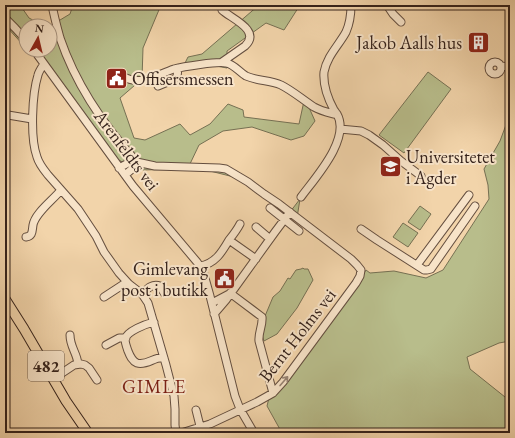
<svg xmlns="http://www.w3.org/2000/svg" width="515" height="438" font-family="'EB Garamond',serif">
	<rect width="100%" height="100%" fill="#f2d4aa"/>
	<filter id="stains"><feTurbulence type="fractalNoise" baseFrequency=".005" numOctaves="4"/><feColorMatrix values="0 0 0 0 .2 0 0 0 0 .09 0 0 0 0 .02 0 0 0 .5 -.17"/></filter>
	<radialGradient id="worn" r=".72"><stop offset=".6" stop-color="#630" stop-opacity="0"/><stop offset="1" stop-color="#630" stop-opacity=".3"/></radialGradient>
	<path fill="#b8bd8b" stroke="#767053" d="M5 5H20L29 18 44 26H26V48L5 25Z
		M73 5H161L143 48 142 79 120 98 134 138 145 140 180 124 190 135 210 124 228 104 243 110 244 117 299 124 304 101 307 103 315 121 304 136 291 140 252 127 223 131 199 145 189 166 219 168 279 204 290 212 300 199 297 218 310 228 262 194 234 177 202 169 137 170 117 159 75 108 55 81 28 50H50V26L70 14Z
		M259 5H300L284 30 266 23 227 51V68L216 66 183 67 188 57 202 54Z
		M428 72 451 89 404 153 379 135Z
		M510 114V341L499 343 467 357 470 369 510 401V433H282L267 406 270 394 359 282 366 270 370 273 394 271 426 278 443 270 489 199 488 185 484 169 500 141Z
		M420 206 431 214 420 230 408 222Z
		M403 223 418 233 408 247 393 237Z
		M303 268 304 269H308L313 280 297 308 277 334 264 341 260 328 273 297 280 291 288 278 290 279 296 270 301 269Z"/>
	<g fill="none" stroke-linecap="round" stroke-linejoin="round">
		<defs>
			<path id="minor" d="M52 5C54 16 57 27 60 38 76 85 104 126 137 162
				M387 5 393 14 401 22
				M222 10C230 18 262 30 245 46L222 62
				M5 18 15 28 26 40
				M34 50 133 186 197 262 203 271 210 296 235 396 240 409 254 433
				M489 68a6 6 0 1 1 12 0a6 6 0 1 1-12 0Z
				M44 64C42 67 39 71 38 75 32 94 30 138 37 157 39 164 44 170 48 175L78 209 96 236 104 252 119 273 129 284 142 294 148 303 166 365 174 396 175 409V425L176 433
				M501 66 510 67
				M122 76C141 87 156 75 174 69 182 67 218 61 226 63 234 64 239 72 246 76 257 81 270 80 281 85 293 91 303 100 314 107 321 111 330 113 337 115
				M158 86 175 79 177 77 178 68
				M5 117 8 115 32 119
				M340 129 361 131 369 135 383 145 401 161 421 176
				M119 168 132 161 155 166 219 168 226 169 248 182 264 194 279 204 351 259 357 265 361 270 360 276 356 283 283 382 273 393 257 402 210 424 181 433
				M125 175 132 169 137 162
				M301 197C315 178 351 139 337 114 336 113 335 111 334 110 328 99 323 84 324 72 327 56 339 45 346 32 350 23 351 14 351 5
				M270 208 299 231
				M256 227 270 239
				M361 229 377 240 424 270H427L431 269 475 206
				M26 237C33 236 32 231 33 225 35 213 53 200 61 190
				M229 240 256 259
				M417 265 469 195
				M200 266C215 264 222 252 229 240 233 235 237 230 240 224
				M230 293 262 317C263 325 258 333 259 341L273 393
				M142 294C147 289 152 283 160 286L164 293
				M104 297 127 282
				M212 303 229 294
				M214 314 226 300 275 232 290 212
				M154 322C146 324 127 331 125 339 125 343 127 348 128 351 130 356 132 361 137 363 147 366 155 356 164 358
				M70 335C70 347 77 353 78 364
				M106 345 119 338H126
				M53 379 74 365 81 364 85 365 89 368 97 380
				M196 410 200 426"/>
			<path id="major" d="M5 299 24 329 66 401 88 433"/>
		</defs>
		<use href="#minor" stroke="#644e3f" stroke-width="9"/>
		<use href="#major" stroke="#35221b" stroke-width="11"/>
		<use href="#minor" stroke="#f7e3c8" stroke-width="7"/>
		<use href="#major" stroke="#f2d4aa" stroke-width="9"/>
	</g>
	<defs><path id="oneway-shaft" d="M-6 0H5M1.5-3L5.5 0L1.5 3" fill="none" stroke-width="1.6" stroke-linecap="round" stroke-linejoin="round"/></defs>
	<use stroke="#968272" href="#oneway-shaft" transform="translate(284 381) rotate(-49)"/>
	<defs>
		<symbol id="building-square" viewBox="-11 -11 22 22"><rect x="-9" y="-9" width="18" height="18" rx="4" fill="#8f2418" stroke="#f7e3c8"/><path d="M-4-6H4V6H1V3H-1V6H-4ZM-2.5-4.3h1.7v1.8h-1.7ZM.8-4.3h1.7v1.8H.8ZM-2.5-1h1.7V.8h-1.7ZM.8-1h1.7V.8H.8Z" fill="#fff"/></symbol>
		<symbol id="civic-square" viewBox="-11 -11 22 22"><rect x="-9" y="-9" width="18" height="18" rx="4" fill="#8f2418" stroke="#f7e3c8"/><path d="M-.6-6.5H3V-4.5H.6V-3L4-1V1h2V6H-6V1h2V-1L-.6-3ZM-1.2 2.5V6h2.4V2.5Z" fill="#fff"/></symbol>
		<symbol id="university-square" viewBox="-11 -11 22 22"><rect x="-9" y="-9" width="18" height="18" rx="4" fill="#8f2418" stroke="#f7e3c8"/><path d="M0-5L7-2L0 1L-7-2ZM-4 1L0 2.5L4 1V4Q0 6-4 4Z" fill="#fff"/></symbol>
	</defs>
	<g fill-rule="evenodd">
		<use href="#building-square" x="466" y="30" width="25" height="25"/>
		<use href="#civic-square" x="104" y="66" width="25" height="25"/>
		<use href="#university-square" x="378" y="154" width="25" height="25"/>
		<use href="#civic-square" x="212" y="266" width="25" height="25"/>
	</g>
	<g text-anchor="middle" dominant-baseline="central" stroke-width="4" stroke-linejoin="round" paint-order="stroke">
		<rect fill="#f7e3c8" stroke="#6f5c4f" stroke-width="1" x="28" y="351" width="36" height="30" rx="3"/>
		<g font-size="17" font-weight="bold" fill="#35221b">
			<text x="46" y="366">482</text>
		</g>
		<g font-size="18" fill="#35221b" stroke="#f7e3c8" text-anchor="end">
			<text x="462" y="42">Jakob Aalls hus</text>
			<text x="132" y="78" text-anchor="start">Offisersmessen</text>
			<text x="406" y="156" text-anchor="start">Universitetet<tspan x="406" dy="21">i Agder</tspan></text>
			<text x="208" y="268">Gimlevang<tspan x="208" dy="21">post i butikk</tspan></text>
		</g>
		<g font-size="18" fill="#35221b" stroke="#f7e3c8">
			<text transform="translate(127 150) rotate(53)">Arenfeldts vei</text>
			<text transform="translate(297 335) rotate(-52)">Bernt Holms vei</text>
		</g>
		<g font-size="19" letter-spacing="1" fill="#7a1f14" stroke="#f7e3c8">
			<text x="154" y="386">GIMLE</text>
		</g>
	</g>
	<rect width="515" height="438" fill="none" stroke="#f2d4aa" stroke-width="20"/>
	<rect x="6" y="6" width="503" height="426" fill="none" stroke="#35221b" stroke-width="2"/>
	<rect x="10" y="10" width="495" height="418" fill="none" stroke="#35221b"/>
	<g transform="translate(38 38) rotate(8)"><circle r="19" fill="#f7e3c8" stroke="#a99683"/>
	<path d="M0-3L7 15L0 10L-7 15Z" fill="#8f2418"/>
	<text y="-6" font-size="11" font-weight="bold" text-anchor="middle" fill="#35221b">N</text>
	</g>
	<rect width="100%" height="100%" filter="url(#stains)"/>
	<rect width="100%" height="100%" fill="url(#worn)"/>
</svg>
